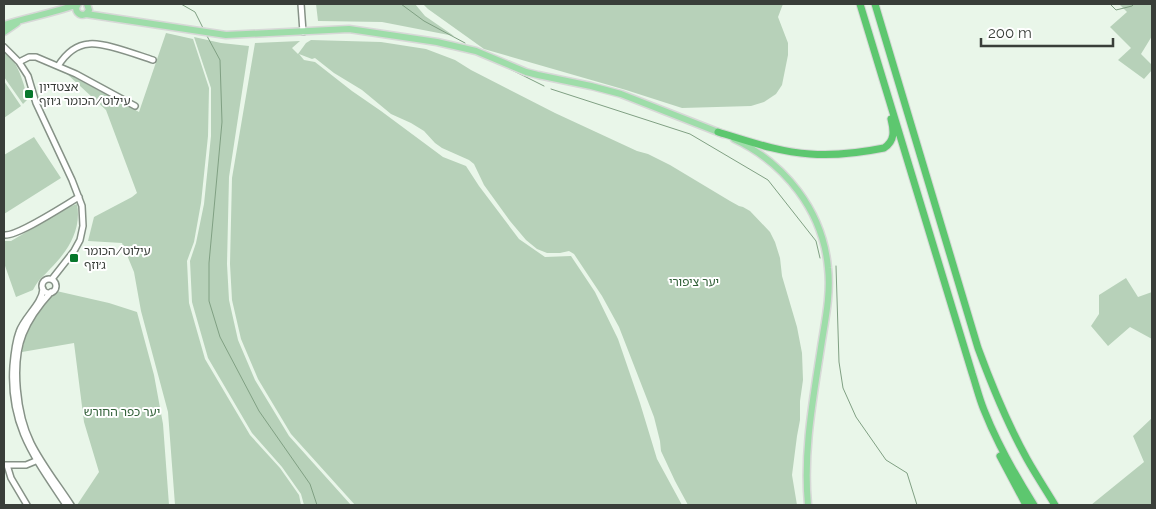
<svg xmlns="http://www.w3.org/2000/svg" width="1156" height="509" font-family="Raleway,'Noto Sans Hebrew',sans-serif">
	<rect width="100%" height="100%" fill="#e9f6e9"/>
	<path fill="#b7d1b9" d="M316 4H415L425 16 454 36 382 22 318 21Z
		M423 4H783L778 17 788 43V55L782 85 776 94 764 102 751 106 682 108 626 90 484 49 428 9Z
		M1119 4H1152V36L1141 54 1152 65V70L1144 79 1118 60 1131 48 1110 27 1127 12Z
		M166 33 193 39 209 88 208 136 201 203 194 242 187 261 189 303 205 359 250 435 280 468 299 495 301 505H175L168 412 141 311 134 272 122 243 88 241 94 217 132 197 137 193 106 110 66 73 139 112Z
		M194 37 221 43 249 46 229 177 227 264 229 300 238 340 255 380 289 436 351 505H304L301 494 282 467 252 433 208 358 192 302 190 261 196 243 204 204 211 136V88Z
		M311 40 381 42 426 49 455 60 471 70 555 113 637 151 648 154 670 165 730 201 739 206 743 207 750 211 770 232 775 242 780 258 782 276 797 327 802 353 803 380 800 401V420L797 436 792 475 797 505H688L675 481 661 451 660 441 654 417 619 327 602 296 574 254 569 251 560 253H547L537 249 526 240 510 221 484 185 474 164 469 160 442 148 435 143 424 131 411 123 391 114 362 90 334 73 315 58 312 59 299 54 304 60 315 62 352 91 381 111 443 157 466 166 479 186 519 239 545 257 571 256 595 292 618 339 640 403 657 459 682 505H355L291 434 258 379 241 339 232 300 230 264 232 178 255 43 300 41 292 48 298 54 306 43Z
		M4 50C16 58 26 86 27 100L23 104 4 77Z
		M4 81 21 106 4 118Z
		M34 137 61 178 4 214V155Z
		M77 204C82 230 67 252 50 269 42 278 39 278 33 290L16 297 4 263V241H11L69 207Z
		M1126 278 1138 297 1152 292V339L1130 327 1108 346 1091 326 1099 314V295Z
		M52 290 109 303 137 312 154 375 163 424 169 505H77L99 472 84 422 74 343 22 352 26 331 33 319Z
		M1152 418V505H1091L1144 462 1133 436Z"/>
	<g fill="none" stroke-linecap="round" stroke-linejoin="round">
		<path stroke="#80a083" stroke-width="1" d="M181 4 195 12 204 30
			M401 4 424 21 465 43
			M1110 4 1116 10 1132 6 1134 4
			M207 36 220 60 222 122 209 263V301L220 337 259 411 310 484 317 505
			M504 66 544 86
			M551 89 690 134 768 180 816 241 820 258
			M836 266 839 362 843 388 856 417 886 460 907 473 917 505"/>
		<defs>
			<path id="minor" d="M301 4 303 32
				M4 47 19 62 28 76 36 103 72 180 82 206 83 226 80 240 74 251 52 279
				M19 62 29 57H36L76 74 135 106
				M58 66C65 55 75 45 89 44 104 42 137 55 153 60
				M4 235C17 237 65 205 79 197
				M42 286a7 7 0 1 1 14 0a7 7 0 1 1-14 0Z
				M43 289C42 304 24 317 19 332 15 343 14 354 13 366 9 426 35 458 66 505
				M51 292C40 304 29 319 23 334 11 364 17 415 31 443 42 465 58 485 71 505
				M5 465H26L38 460
				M7 465 11 478 27 505"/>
			<path id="major" d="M78 4C73 10 79 17 86 14L89 10 87 4
				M86 14 226 35 349 29 437 42 476 51 526 72 538 75 591 86 621 94 723 134
				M4 25C28 17 54 13 78 4
				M4 32 17 23
				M734 139C785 163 823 211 828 268 831 294 825 321 821 347 813 400 803 452 808 505"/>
			<path id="highway" d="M860 4 972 373C976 385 979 398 984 410 997 443 1015 475 1034 505
				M875 4 978 348C992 386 1007 423 1027 459 1036 475 1046 490 1055 505
				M718 132C748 141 778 152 810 154 835 156 859 153 884 148 895 141 894 131 891 119
				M1000 456 1026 505"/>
		</defs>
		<use href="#minor" stroke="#869287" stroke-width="8"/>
		<use href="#major" stroke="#d7d8d7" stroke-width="9"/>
		<use href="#highway" stroke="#d7d8d7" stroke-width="9"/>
		<use href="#minor" stroke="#fff" stroke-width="5"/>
		<use href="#major" stroke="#9edda9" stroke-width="6"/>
		<use href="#highway" stroke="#5dc76f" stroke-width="7"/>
	</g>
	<g fill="#07772c" stroke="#fff" stroke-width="2">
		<rect x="24" y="89" width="10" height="10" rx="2.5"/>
		<rect x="69" y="253" width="10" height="10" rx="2.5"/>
	</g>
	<g text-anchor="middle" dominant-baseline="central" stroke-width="4" stroke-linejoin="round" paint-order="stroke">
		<g font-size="12" fill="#393e39" stroke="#fff" text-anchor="start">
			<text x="39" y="87">אצטדיון<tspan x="39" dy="14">עילוט/הכומר ג׳וזף</tspan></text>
			<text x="84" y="251">עילוט/הכומר<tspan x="84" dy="14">ג׳וזף</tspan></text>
		</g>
		<g font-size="12" fill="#326139" stroke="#fff">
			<text x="694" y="282">יער ציפורי</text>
			<text x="122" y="412">יער כפר החורש</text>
		</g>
	</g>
	<rect width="1156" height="509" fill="none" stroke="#393e39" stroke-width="10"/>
	<path d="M981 38v8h132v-8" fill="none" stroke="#393e39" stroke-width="2.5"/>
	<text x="988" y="38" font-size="15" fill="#393e39" stroke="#ffffff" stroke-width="4" paint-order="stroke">200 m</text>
</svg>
